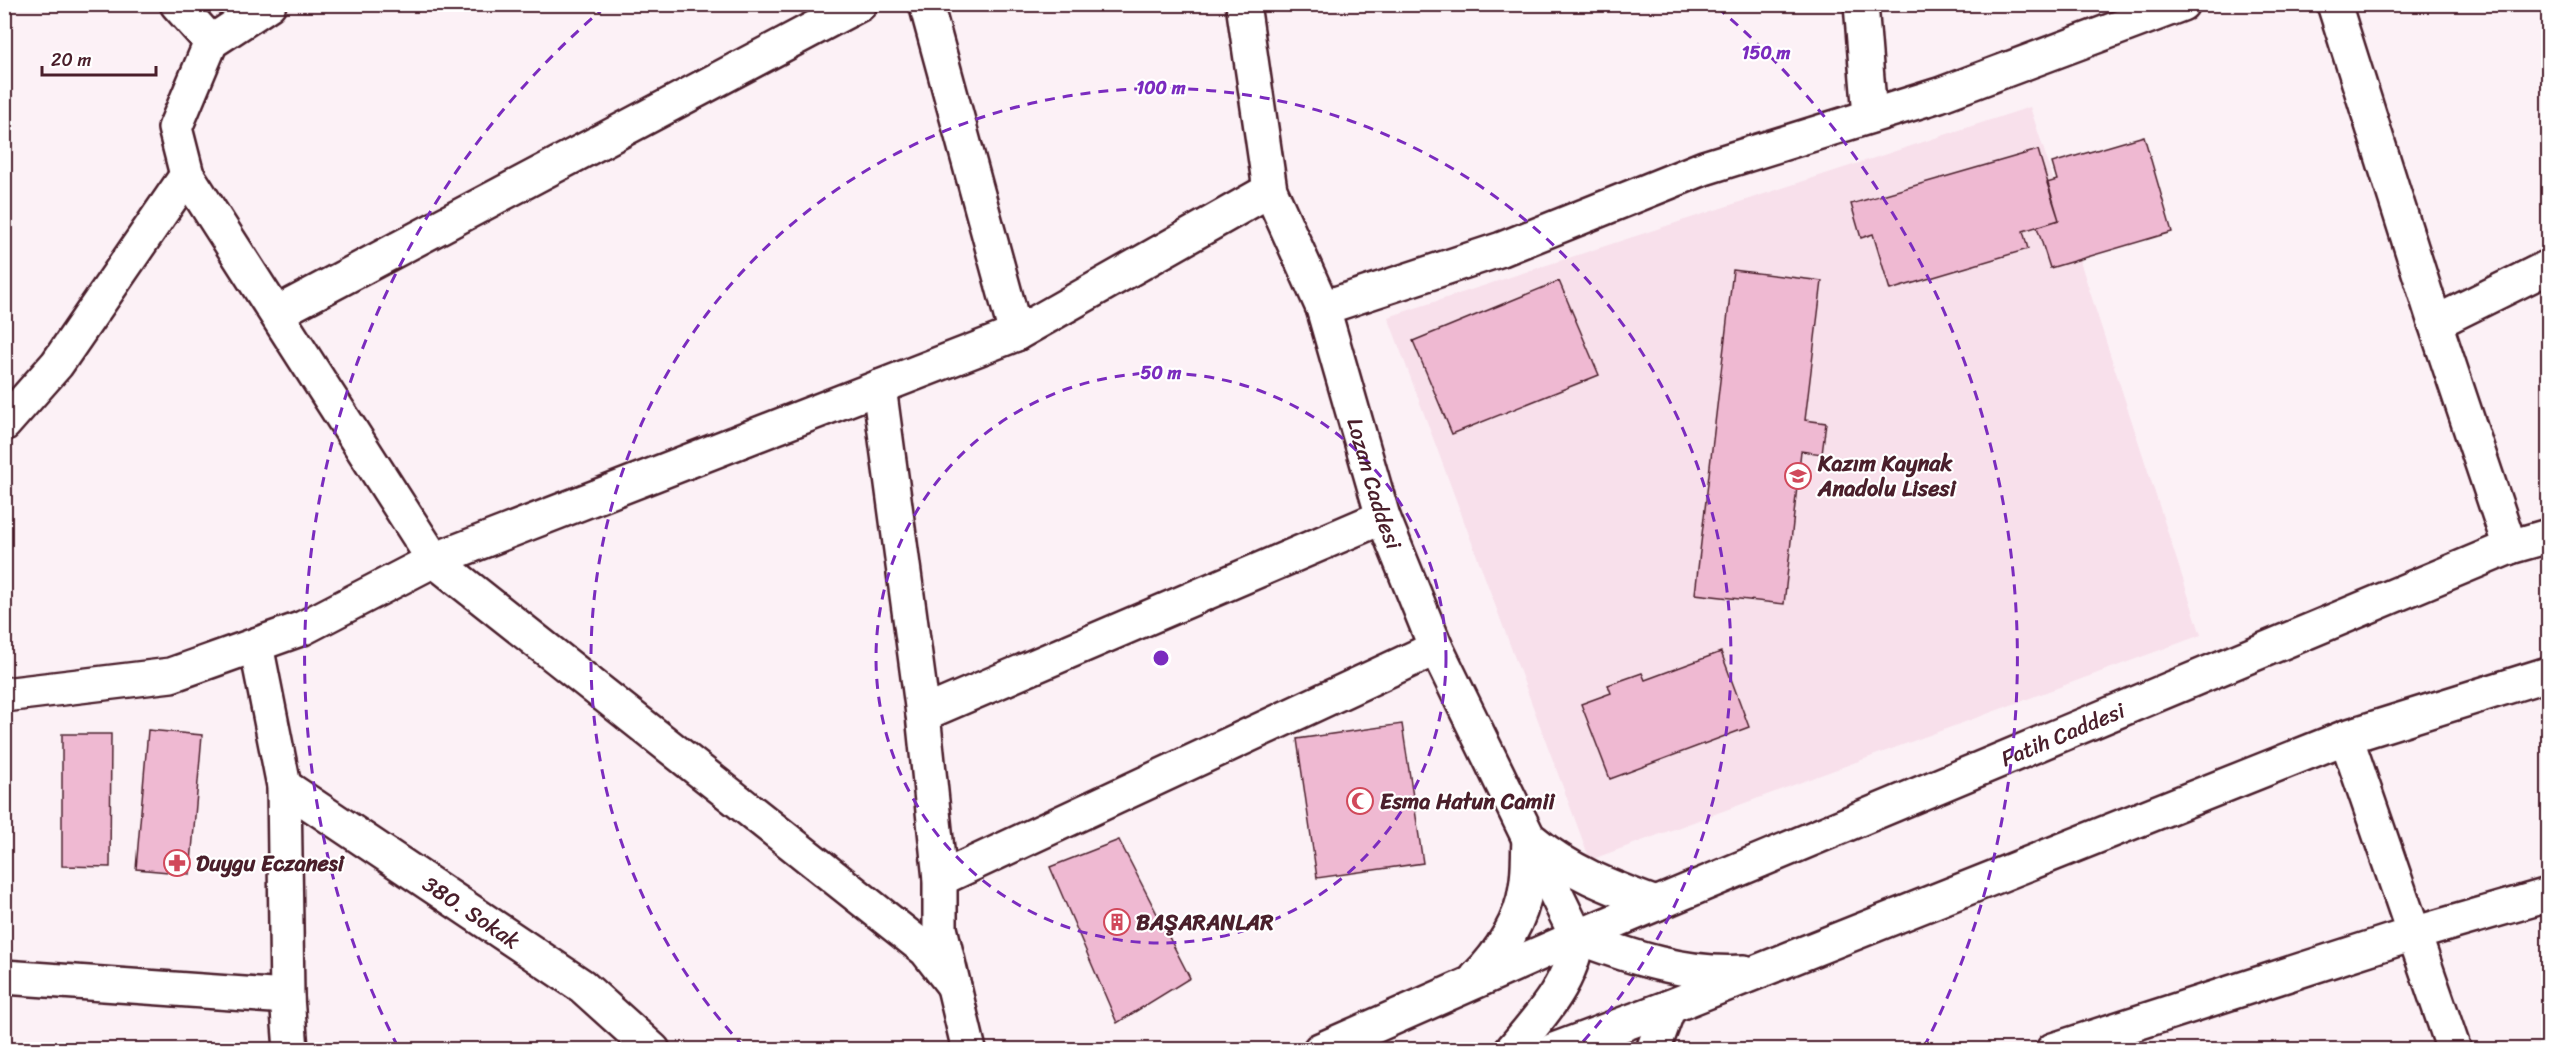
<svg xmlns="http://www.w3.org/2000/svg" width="2553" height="1054" font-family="Sriracha,sans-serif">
	<rect width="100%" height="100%" fill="#fcf1f6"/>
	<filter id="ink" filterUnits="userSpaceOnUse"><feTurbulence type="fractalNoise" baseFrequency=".0167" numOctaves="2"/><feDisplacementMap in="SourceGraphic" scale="12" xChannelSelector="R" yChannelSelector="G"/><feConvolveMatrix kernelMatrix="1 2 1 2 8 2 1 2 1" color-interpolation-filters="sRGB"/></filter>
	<g filter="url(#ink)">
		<path fill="#f8e0eb" d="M2030 107 2201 635 1590 860 1388 317Z"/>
		<path fill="#efb9d2" stroke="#4a1f2b" stroke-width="1.5" d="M2144 136 2172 232 2050 268 2037 227 2059 220 2047 183 2057 180 2052 163Z
			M2038 150 2059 220 2023 231 2028 249 1890 290 1873 234 1861 238 1851 204Z
			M1733 270 1822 281 1805 420 1826 423 1822 454 1801 451 1784 604 1695 594Z
			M1559 281 1599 375 1452 434 1413 341Z
			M1721 652 1749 727 1610 779 1581 704 1611 693 1608 685 1642 673 1645 680Z
			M1402 724 1423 863 1317 878 1297 739Z
			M148 730 202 735 190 874 136 869Z
			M62 734H111L110 867 62 866Z
			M1119 840 1190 978 1117 1023 1050 867Z"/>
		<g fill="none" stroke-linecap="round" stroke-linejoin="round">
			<defs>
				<g id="minor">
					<path d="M177 4 211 42"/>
					<path d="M269 4 211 42 175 128 187 175 434 560 926 950 954 986"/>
					<path d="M926 4 1016 334"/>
					<path d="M1861 4 1870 116"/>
					<path d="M2334 4 2435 323 2510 547"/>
					<path d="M1323 308 1502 249 1704 168 1939 95 2182 4"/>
					<path d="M277 313 860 4"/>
					<path d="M2435 323 2548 267"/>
					<path d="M879 387 923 714 940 879V928L969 1050"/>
					<path d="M4 424 57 364 187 175"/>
					<path d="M256 645 284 786 287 997 291 1050"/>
					<path d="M4 695 171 675 303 628 434 560 1016 334 1270 190"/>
					<path d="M923 714 1383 517"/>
					<path d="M2346 737 2454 1050"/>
					<path id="s1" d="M284 786 582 986 653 1050"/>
					<path d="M940 879 1436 648"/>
					<path d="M4 977 287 997"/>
					<path d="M1653 1050 1669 1007"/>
					<path d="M2053 1050 2413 934 2548 895"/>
				</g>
				<g id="secondary">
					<path id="s2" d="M1243 4 1270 190 1323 308 1383 517 1436 648 1577 937C1573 981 1540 1017 1512 1050"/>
					<path d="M1533 841C1569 872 1613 888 1656 904"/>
					<path d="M1577 937C1630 957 1687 976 1744 972"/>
					<path d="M1477 977C1500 954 1522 920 1526 887 1529 871 1528 855 1529 839"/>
					<path id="s3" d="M1320 1050 1577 937 2510 547 2548 536"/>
					<path d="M1554 1050 1669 1007 2346 737 2548 674"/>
				</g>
			</defs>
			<use href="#minor" stroke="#4a1f2b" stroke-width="38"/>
			<use href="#secondary" stroke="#4a1f2b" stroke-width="38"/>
			<use href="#minor" stroke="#fff" stroke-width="33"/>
			<use href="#secondary" stroke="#fff" stroke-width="33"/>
		</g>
	</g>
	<g fill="none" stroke="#7b2cbf" stroke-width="3" stroke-dasharray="10 8">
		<circle cx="1161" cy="658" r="285"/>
		<path d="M744 1047A570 570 0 1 1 1578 1047"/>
		<path d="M398 1047A856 856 0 0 1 605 7M1717 7A856 856 0 0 1 1924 1047"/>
	</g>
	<defs>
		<symbol id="school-ring" viewBox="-11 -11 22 22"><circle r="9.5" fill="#fff" stroke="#d1495b" stroke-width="1.5"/><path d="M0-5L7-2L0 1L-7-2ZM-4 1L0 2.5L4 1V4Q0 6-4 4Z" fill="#d1495b"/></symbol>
		<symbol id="mosque-ring" viewBox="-11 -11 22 22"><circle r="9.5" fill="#fff" stroke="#d1495b" stroke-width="1.5"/><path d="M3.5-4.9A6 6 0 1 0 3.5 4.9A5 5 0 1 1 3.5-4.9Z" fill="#d1495b"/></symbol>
		<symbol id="pharmacy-ring" viewBox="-11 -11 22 22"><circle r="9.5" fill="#fff" stroke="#d1495b" stroke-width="1.5"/><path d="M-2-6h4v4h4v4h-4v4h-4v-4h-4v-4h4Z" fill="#d1495b"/></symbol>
		<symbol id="building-ring" viewBox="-11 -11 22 22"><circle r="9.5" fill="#fff" stroke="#d1495b" stroke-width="1.5"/><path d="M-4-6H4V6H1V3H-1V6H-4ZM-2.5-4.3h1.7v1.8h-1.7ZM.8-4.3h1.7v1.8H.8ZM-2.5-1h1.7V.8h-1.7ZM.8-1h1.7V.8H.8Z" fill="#d1495b"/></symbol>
	</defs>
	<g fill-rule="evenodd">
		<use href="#school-ring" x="1783" y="461" width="30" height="30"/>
		<use href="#mosque-ring" x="1345" y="786" width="30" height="30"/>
		<use href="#pharmacy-ring" x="162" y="848" width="30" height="30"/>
		<use href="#building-ring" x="1102" y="907" width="30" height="30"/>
	</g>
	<g text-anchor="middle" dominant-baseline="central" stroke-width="4.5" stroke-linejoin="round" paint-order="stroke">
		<g font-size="22" font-weight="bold" fill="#4a1f2b" stroke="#fff" text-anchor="start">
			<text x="1818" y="463">Kazım Kaynak<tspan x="1818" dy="25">Anadolu Lisesi</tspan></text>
			<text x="1380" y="801">Esma Hatun Camii</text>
			<text x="196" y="863">Duygu Eczanesi</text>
			<text x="1136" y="922">BAŞARANLAR</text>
		</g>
		<g font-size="22" fill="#4a1f2b" stroke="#fff">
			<text stroke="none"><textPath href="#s2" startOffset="500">Lozan Caddesi</textPath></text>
			<text stroke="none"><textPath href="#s3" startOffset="807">Fatih Caddesi</textPath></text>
			<text stroke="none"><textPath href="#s1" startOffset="226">380. Sokak</textPath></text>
		</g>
	</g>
	<circle cx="1161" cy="658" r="9" fill="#7b2cbf" stroke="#fff" stroke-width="3"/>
	<g font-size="18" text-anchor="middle" font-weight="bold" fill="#7b2cbf" stroke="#fff" stroke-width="4.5" stroke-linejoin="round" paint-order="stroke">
		<text x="1766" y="59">150 m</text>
		<text x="1161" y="94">100 m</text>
		<text x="1161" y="379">50 m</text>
	</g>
	<rect width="2553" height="1054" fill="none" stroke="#fff" stroke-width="24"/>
	<rect x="12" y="12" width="2529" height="1030" fill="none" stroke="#4a1f2b" stroke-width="2" filter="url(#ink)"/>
	<path d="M42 66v9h114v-9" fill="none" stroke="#4a1f2b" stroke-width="3"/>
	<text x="51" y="66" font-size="18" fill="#4a1f2b" stroke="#ffffff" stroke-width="4.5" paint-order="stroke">20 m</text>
</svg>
